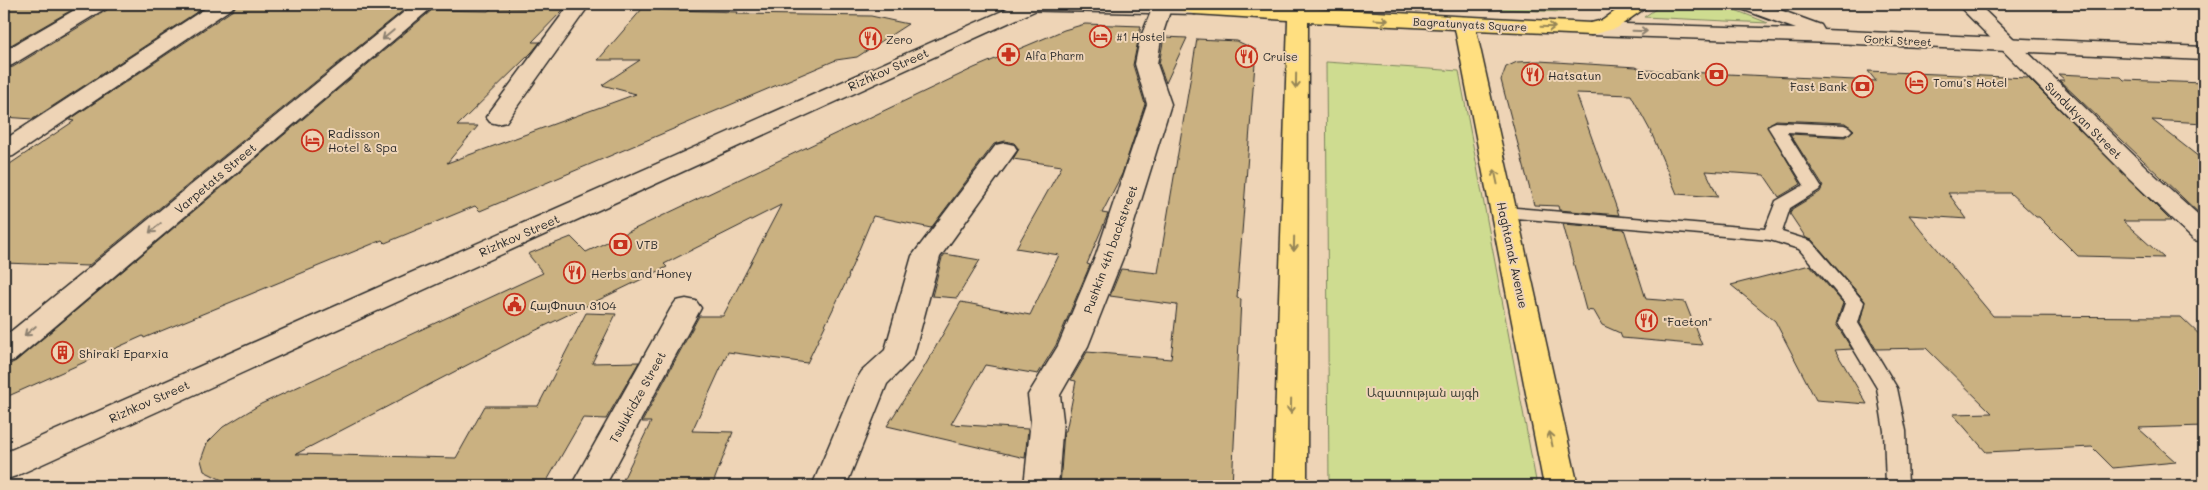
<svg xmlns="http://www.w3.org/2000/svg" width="2208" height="490" font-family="Mali,'Noto Sans Armenian',sans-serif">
	<rect width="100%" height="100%" fill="#eed4b6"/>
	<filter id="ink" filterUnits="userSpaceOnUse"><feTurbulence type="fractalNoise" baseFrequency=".02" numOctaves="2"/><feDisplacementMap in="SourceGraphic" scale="10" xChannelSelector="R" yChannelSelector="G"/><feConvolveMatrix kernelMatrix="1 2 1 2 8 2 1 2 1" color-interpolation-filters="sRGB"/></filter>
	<g filter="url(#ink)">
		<path fill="#cedc90" stroke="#7c845e" d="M1396 4H1590L1562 12Z
			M1663 4H1720L1768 23 1644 17Z
			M1326 62 1459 71 1537 486H1329Z"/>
		<path fill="#cab181" stroke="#2b2b2b" d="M4 4H82L4 49Z
			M111 4H209L33 119 4 117V69L13 67 107 10Z
			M237 4H404L398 8 405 9 88 266 4 263V168L74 121 69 120 233 10Z
			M493 7 564 9 532 42H540L532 52 457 126H478L447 163 636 94 602 85 640 60H598L642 9 738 12 737 14 871 16 908 24 857 57 836 60 480 211 475 206 385 243 382 240 144 338 143 336 4 398V367L16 361 432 10 488 11Z
			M1085 24 1141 26 1133 65 1145 104 1122 174 1102 213 1108 214 1087 264 1090 265 1056 345 1038 374 985 365 951 424 1028 429 1025 458 887 426 922 371 961 302 1030 315 1059 255 1016 248 1062 166 1013 159 1019 149 1014 143 1005 141 994 144 931 228 873 216 848 276H849L807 363 728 352 692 431 733 432 712 486H620L651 422H642L699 316H723L781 205 664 264 667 267 524 336 525 335 296 454 456 458 485 406H538L586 313 616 314 592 363 639 362 606 419 583 418 544 486H250L224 481 204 471 201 460 207 443 223 427 261 404 543 273 528 254 571 237 586 252 974 68 1064 30Z
			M1164 37 1187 38 1166 83 1159 64Z
			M1197 39 1237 41 1256 50 1237 298 1241 299 1232 486H1060L1064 431H1066L1076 381 1071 380 1087 352 1171 359 1177 305 1110 296 1121 269 1158 273Z
			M1539 61 1636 67 1642 70 1876 81 1868 71 2028 78 2171 221H2123L2164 258 2078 256 2039 217H2036L2010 193H1948L1967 219 1909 215 1993 316 2181 317 2204 339V426L2138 428 2176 462 2113 468 2092 447 1986 452 1953 414 1992 413 1926 348 1876 349 1860 323 1865 301 1812 240 1806 238 1790 214 1792 209 1820 192 1823 186 1790 134 1845 137 1854 130 1845 123 1776 120 1767 126 1801 184 1779 197 1764 175 1706 171 1718 197 1677 194 1651 132 1631 95 1576 93 1619 215 1559 210 1558 206 1534 205 1501 80 1506 67 1517 62Z
			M2058 74 2121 77 2124 80 2204 83V123L2152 120 2204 161V218L2059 80H2065Z
			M1563 224 1624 229 1646 299 1685 302 1702 345 1622 338 1620 333 1602 325 1594 311 1586 310Z
			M945 254 980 260 957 298 932 296 942 258Z
			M1810 265 1843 303 1836 324 1852 349 1835 350 1867 404 1816 400 1775 321 1731 285Z"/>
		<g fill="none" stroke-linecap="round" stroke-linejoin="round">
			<defs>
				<path id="lane" d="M1776 122 1844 125 1849 127 1852 130 1849 133 1844 135 1787 132 1821 187 1819 190 1790 208 1782 232 1811 241 1864 302 1858 323 1897 388 1906 431 1908 486H1886L1884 431 1877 388 1838 323 1845 303 1799 249 1770 240 1504 217 1498 216 1496 212 1498 208 1504 207 1765 229 1776 201 1804 185 1768 127 1771 124Z"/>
				<path id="street" d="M85 4H109L106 8 12 65 4 67V51Z
					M212 4H235L232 8 13 156 4 158V140Z
					M414 4H436L15 360 4 363V337Z
					M570 4H590L506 122 498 124 490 122 486 117Z
					M1018 4H1044L1041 8 16 476 4 480V453Z
					M1154 4H1168L1171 8 1161 39 1157 64 1171 104 1124 255 1088 346 1060 395 1063 420 1058 486H1024L1031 420 1028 395 1058 346 1096 255 1147 104 1135 64 1140 39Z
					M1957 4H1978L2147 168 2204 220V242L2194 240 2129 178Z
					M1005 143 1014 145 1017 150 940 257 914 354 910 361 887 384 846 486H812L857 379 862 371 885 350 912 256 996 145Z
					M686 299 696 301 701 308 605 486H571L671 308 676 301Z"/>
				<path id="secondary" d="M1002 4H1202L1205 8 1202 12 1195 14 1012 10 1005 8Z
					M1736 4H1764L1821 25 1824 30 2204 47V60L1834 43 1591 35 1584 33 1581 29 1584 25 1591 23 1796 29 1739 8Z"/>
				<path id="highway" d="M1165 4H1222L1591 23 1603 20 1625 4H1648L1645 8 1617 28 1591 35 1476 30 1578 486H1544L1455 29 1308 22 1307 486H1273L1288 20 1195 14 1168 8Z"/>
			</defs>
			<use href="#lane" stroke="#2b2b2b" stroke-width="3"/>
			<use href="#street" stroke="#2b2b2b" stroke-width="3"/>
			<use href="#secondary" stroke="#2b2b2b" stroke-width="3"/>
			<use href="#highway" stroke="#2b2b2b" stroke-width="3"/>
			<use href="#lane" fill="#eed4b6" fill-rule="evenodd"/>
			<use href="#street" fill="#eed4b6" fill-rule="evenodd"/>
			<use href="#secondary" fill="#eed4b6" fill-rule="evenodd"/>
			<use href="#highway" fill="#ffdf80" fill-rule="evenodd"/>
		</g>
		<defs><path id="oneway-shaft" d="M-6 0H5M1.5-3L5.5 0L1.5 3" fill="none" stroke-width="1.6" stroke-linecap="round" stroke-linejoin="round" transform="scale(1.25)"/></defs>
		<g stroke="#958556">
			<use href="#oneway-shaft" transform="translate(1381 20) rotate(3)"/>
			<use href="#oneway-shaft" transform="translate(1548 27) rotate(2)"/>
			<use href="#oneway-shaft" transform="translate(1296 81) rotate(91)"/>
			<use href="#oneway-shaft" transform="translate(1496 177) rotate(-102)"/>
			<use href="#oneway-shaft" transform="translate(1294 244) rotate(91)"/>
			<use href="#oneway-shaft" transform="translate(1291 406) rotate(91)"/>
			<use href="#oneway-shaft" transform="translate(1551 439) rotate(-102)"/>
		</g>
		<g stroke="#8c8070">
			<use href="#oneway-shaft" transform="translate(1640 31) rotate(2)"/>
			<use href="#oneway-shaft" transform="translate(388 35) rotate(140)"/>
			<use href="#oneway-shaft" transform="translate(155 228) rotate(140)"/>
			<use href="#oneway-shaft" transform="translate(30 331) rotate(140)"/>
		</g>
	</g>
	<defs>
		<symbol id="hotel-ring" viewBox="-11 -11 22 22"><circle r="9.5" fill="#eed4b6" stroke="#c8321e" stroke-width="1.5"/><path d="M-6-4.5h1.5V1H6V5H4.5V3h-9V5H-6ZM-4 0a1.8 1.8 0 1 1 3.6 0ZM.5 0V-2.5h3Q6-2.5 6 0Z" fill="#c8321e"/></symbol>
		<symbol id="restaurant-ring" viewBox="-11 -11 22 22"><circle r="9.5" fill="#eed4b6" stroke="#c8321e" stroke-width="1.5"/><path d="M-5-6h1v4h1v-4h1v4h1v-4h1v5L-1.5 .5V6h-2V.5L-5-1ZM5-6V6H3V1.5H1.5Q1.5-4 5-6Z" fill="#c8321e"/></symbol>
		<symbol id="pharmacy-ring" viewBox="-11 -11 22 22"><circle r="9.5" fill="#eed4b6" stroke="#c8321e" stroke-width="1.5"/><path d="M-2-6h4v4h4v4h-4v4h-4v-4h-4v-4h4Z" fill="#c8321e"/></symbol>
		<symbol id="bank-ring" viewBox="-11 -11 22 22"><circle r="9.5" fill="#eed4b6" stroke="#c8321e" stroke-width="1.5"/><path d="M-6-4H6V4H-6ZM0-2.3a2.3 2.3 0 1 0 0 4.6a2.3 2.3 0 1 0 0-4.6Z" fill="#c8321e"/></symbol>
		<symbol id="civic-ring" viewBox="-11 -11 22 22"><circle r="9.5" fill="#eed4b6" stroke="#c8321e" stroke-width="1.5"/><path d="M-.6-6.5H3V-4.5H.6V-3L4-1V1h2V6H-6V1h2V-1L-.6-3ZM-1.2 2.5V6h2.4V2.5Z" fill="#c8321e"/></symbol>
		<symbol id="building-ring" viewBox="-11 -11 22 22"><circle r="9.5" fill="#eed4b6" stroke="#c8321e" stroke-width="1.5"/><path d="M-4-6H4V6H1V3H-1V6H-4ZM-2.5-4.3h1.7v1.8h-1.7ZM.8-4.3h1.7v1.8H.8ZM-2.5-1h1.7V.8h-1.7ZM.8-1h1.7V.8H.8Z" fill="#c8321e"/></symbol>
	</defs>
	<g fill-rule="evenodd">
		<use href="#hotel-ring" x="1088" y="24" width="25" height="25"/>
		<use href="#restaurant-ring" x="858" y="26" width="25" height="25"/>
		<use href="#pharmacy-ring" x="996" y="42" width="25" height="25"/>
		<use href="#restaurant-ring" x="1234" y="44" width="25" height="25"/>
		<use href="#bank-ring" x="1704" y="62" width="25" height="25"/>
		<use href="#restaurant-ring" x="1520" y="62" width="25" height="25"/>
		<use href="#hotel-ring" x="1904" y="70" width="25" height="25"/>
		<use href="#bank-ring" x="1850" y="74" width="25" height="25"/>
		<use href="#hotel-ring" x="300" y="128" width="25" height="25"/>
		<use href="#bank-ring" x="608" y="232" width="25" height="25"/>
		<use href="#restaurant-ring" x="562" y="260" width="25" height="25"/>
		<use href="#civic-ring" x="502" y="292" width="25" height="25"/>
		<use href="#restaurant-ring" x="1634" y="308" width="25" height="25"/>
		<use href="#building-ring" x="50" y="340" width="25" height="25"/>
	</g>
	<g text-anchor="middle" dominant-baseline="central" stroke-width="4" stroke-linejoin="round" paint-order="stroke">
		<g font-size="11" fill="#2b2b2b" stroke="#eed4b6">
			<text transform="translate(1470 24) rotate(3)">Bagratunyats Square</text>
			<text transform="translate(1898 40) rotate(3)">Gorki Street</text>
		</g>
		<g font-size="11" fill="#2b2b2b" stroke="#eed4b6" text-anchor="start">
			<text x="1116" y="36">#1 Hostel</text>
			<text x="886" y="39">Zero</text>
			<text x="1025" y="55">Alfa Pharm</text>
			<text x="1263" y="56">Cruise</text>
		</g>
		<g font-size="12" fill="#2b2b2b" stroke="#eed4b6">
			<text transform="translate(888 69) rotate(-24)">Rizhkov Street</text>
			<text transform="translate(2084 120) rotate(45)">Sundukyan Street</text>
			<text transform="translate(215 178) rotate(-40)">Varpetats Street</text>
			<text transform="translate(519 235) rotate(-24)">Rizhkov Street</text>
			<text transform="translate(1110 249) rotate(-70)">Pushkin 4th backstreet</text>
			<text transform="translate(1513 255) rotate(78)">Haghtanak Avenue</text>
			<text transform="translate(637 397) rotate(-61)">Tsulukidze Street</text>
			<text transform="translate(149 401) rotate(-24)">Rizhkov Street</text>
		</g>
		<g font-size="12" fill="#2b2b2b" stroke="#eed4b6" text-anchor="start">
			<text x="1700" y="74" text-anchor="end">Evocabank</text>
			<text x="1548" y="75">Hatsatun</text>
			<text x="1933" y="82">Tomu’s Hotel</text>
			<text x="1847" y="86" text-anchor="end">Fast Bank</text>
			<text x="328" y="133">Radisson<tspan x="328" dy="14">Hotel &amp; Spa</tspan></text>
			<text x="636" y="244">VTB</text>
			<text x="591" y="273">Herbs and Honey</text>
			<text x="530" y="305">ՀայՓոստ 3104</text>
			<text x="1663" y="321">"Faeton"</text>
			<text x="79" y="353">Shiraki Eparxia</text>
		</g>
		<g font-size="12" fill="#43463a" stroke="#eed4b6">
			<text x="1423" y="392">Ազատության այգի</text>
		</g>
	</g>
	<rect width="2208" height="490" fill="none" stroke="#eed4b6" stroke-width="20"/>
	<rect x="10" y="10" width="2188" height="470" fill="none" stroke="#2b2b2b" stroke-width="2" filter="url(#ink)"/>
</svg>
